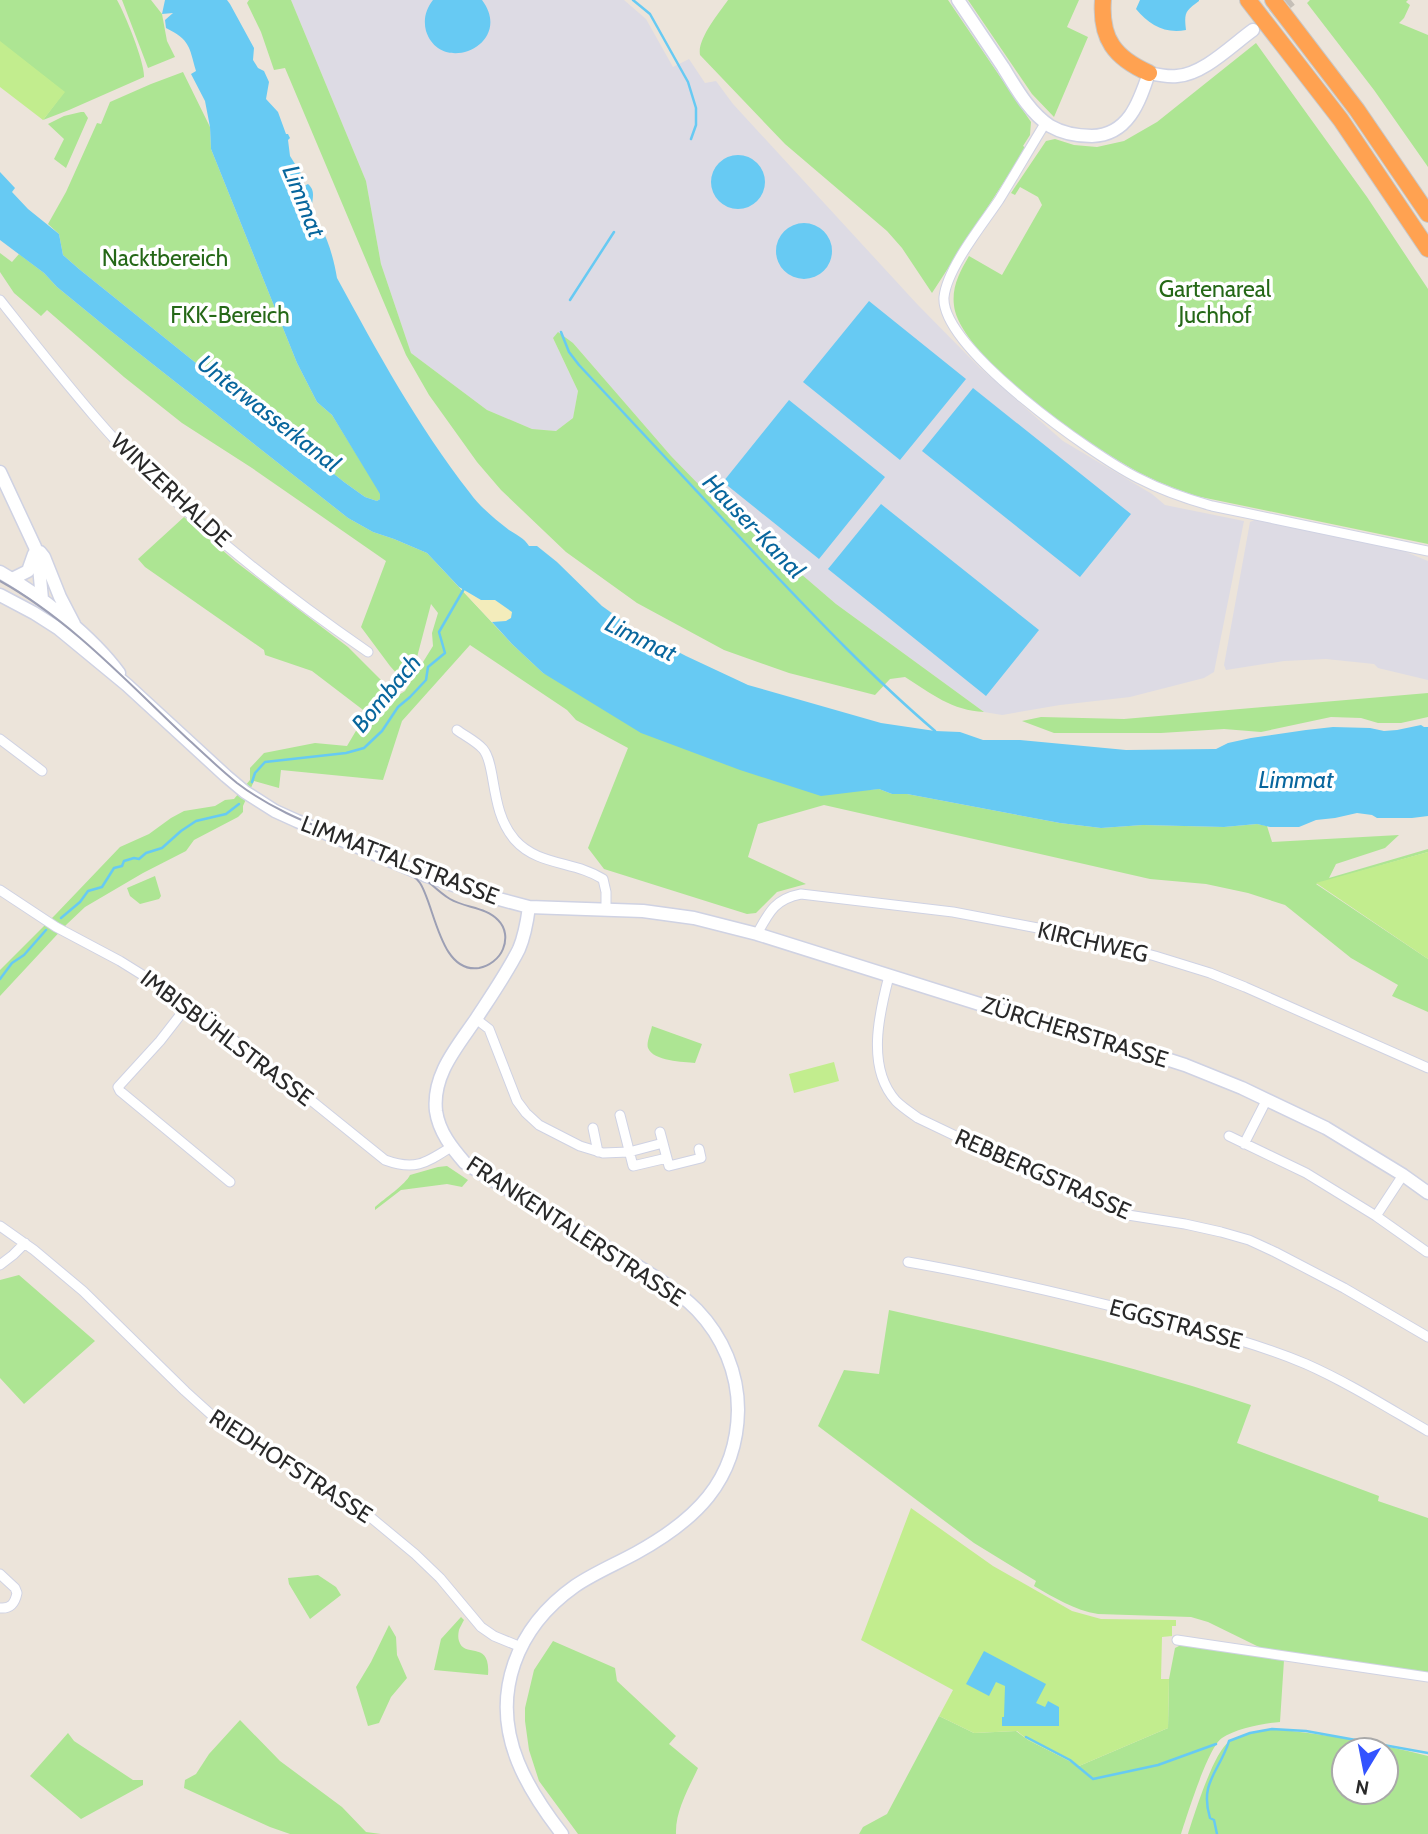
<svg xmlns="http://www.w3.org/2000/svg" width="1428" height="1834" font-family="Cabin,sans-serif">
	<rect width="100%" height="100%" fill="#ece4da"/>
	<path fill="#dddbe4" d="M291 0H624L646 19 673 67 689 59 705 83 716 81 733 104 917 304 980 368 1063 441 1152 494 1165 505 1244 521 1214 672 1204 678 1130 697 1060 705 1002 715 984 712 836 604 708 494 671 456 573 343 553 338 578 391 573 418 556 431 532 429 487 410 411 353 381 264 366 181Z
		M1255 520 1401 550 1428 561V680L1378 668 1374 664 1326 659 1284 661 1226 670 1224 665 1250 522Z"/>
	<path fill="#ade593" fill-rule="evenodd" d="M0 0H117C125 14 145 63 144 77L69 110 43 120 64 92 0 42Z
		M122 0H151L162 14 167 41 175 57 148 68Z
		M249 0H291L366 181 381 264 411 353 487 410 532 429 556 431 573 418 578 391 553 338 558 332 573 343 671 456 708 494 836 604 984 712C953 711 930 693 905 677L890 679 875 695 789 673 724 650 637 603 566 552 501 490 477 462 429 395 406 355 285 68 274 70 261 32 247 3Z
		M728 0H948L1031 122 1030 135 1023 146 1026 148 932 293 902 248 887 231 785 144 700 55C697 39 719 13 728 0Z
		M968 0H1079L1067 27 1088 37 1054 117 1032 94Z
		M1310 0H1408L1406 2 1410 5 1404 18 1399 23 1428 35V167L1374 90 1307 3Z
		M1256 43 1367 197 1428 289V544L1196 496C1179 490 1162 484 1146 476 1097 452 969 364 955 311 950 290 959 273 969 256L1002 275 1042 205 1038 197 1020 187 1015 195 1011 193 1046 141 1055 139 1074 145 1097 147 1124 141 1157 122Z
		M183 72 210 127 211 149 297 363 317 402 332 415 381 494 380 499 377 501 365 497 344 482 79 269 63 255 59 234 48 224 66 192 97 123 101 124 110 102 151 84Z
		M81 112H84L88 118 66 168 54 159 64 139 48 124 64 116Z
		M0 253 12 262 19 254 44 273 57 287 112 332 348 518 373 532 394 539 427 553 512 644 543 673 851 791 879 789 892 794H907L1060 823 1101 828 1143 825 1224 827 1257 824 1267 826 1272 842 1399 835 1385 848 1336 864 1329 878 1428 849V852L1316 884 1428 959V1012L1392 996 1398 985 1351 958 1285 905 1248 893 1206 884 1150 879 824 805 758 824 748 857 806 884 777 892 756 913 747 914 604 869 588 848 628 748 576 720 567 710 470 645 402 721 383 780 281 770 279 788 254 781 243 806V812L238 817 194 840 186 851 143 873 85 907 66 925 0 996V970L56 914 120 847 149 834 171 818 184 811 215 806 225 800 234 799 250 780V768L264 753 315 743 347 746 360 724 371 716 312 671 265 655 264 650 145 567 138 559 184 517 236 562 348 647 397 696 405 691 433 646 432 633 438 613 431 604 416 661 405 683 390 666 361 627 386 561 252 468 182 423 124 377 47 310 41 316 14 293 0 272Z
		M1428 693V717L1401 723H1378L1361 718 1331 717 1261 732 1224 729 1161 733H1054L1022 721 1041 717 1124 719Z
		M155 876 161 896 159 899 140 904 130 896 127 888Z
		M652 1026 702 1044 695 1063C684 1062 653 1061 648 1048 646 1043 651 1032 652 1026Z
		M447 1166 468 1180 462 1187 447 1184 401 1190 375 1210V1207C384 1199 406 1184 410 1175L438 1167Z
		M19 1275 95 1341 24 1404 0 1378V1280Z
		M889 1310C1011 1337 1133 1365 1251 1405L1237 1443 1379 1496 1378 1501 1428 1518V1674L1259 1649V1647L1208 1622 1191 1617 1098 1614C1074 1610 1055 1598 1034 1586L1036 1581 974 1543 818 1426 844 1370 879 1374Z
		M318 1575 336 1587 341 1595 310 1619 289 1584 288 1578Z
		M461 1617 464 1620C462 1624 460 1627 459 1630 458 1634 458 1638 459 1641 464 1659 491 1639 488 1675L434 1670 441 1639Z
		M389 1625 396 1637 397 1655 407 1678 391 1697 379 1723 368 1726 356 1687 371 1662Z
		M553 1641 615 1668 617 1681 676 1736 669 1744 698 1768C689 1788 675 1811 676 1834H578L539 1781 529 1750 525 1721V1708L534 1670Z
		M1183 1644 1284 1660 1280 1722C1264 1723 1235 1729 1222 1738 1208 1747 1187 1816 1181 1834H859L863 1827 887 1814 939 1716 974 1733 1016 1731 1028 1740 1079 1766 1168 1728 1169 1679 1175 1648Z
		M240 1720 280 1761 342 1807 366 1832 381 1834H290L270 1827 184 1788 185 1780 196 1774 209 1754Z
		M1272 1729C1325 1734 1377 1743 1428 1756V1834H1188C1194 1815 1214 1751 1229 1742 1241 1734 1258 1732 1272 1729ZM1344 1750H1386V1792H1344Z
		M68 1733 74 1741 133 1780H143V1785L81 1819 30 1776Z"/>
	<path fill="#f3ecbb" d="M459 587 481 600H495L513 612 511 618 506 621 492 622Z"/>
	<path fill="#c2ed8e" d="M0 41 65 92 43 120 0 87Z
		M1428 852V959L1316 883Z
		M834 1062 839 1081 794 1093 789 1074Z
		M911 1508 993 1566 1072 1611 1101 1619 1176 1620V1626H1172V1636L1162 1637 1161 1679H1169L1168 1728 1079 1766 1028 1740 1017 1731 974 1733 939 1716 953 1690 861 1640Z"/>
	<path fill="#67caf3" d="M165 0H227L230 4 254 48 253 60 258 68 264 71 269 82 266 99 278 112 286 134H288L290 138 288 140 290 156 305 180 302 187 308 184C317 192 311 200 312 210 313 215 318 220 320 225 329 242 334 260 337 278 378 353 417 425 470 493 480 507 495 519 509 530 517 535 524 538 529 546H537L557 562 602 606 634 629 686 656 748 685 881 723 935 731 960 732 983 740H1020L1126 750 1216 749 1228 743 1251 738 1306 730 1333 727 1370 728 1384 731 1397 730 1421 725 1424 727H1428V816L1412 818H1377L1372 815 1357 813 1335 818 1316 820 1299 827H1270L1257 824 1224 827 1143 825 1101 828 1060 823 907 794H892L879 789 821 796 740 770 641 733 543 673 512 644 492 622 506 621 511 618 512 612 495 600H481L459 587 427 553 394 539 373 532 348 518 112 332 57 287 44 273 0 240V172L15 188 12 192 28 209 59 234 63 255 79 269 344 482 365 497 377 501 380 499V494L332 415 317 402 297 363 211 149 210 127 205 101 191 74 196 71C189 46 190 40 166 28L165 20 173 13 162 14Z
		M433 0H482C515 44 441 77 426 31 423 19 426 9 433 0Z
		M1140 0H1199V1C1185 11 1184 13 1186 30 1165 34 1149 25 1136 9Z
		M711 182a27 27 0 1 1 54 0a27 27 0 1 1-54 0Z
		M776 251a28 28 0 1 1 56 0a28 28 0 1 1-56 0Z
		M869 301 966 379 900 460 803 382Z
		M973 388 1131 514 1080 577 922 451Z
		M789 400 885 477 819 559 723 482Z
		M881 504 1039 630 986 696 828 569Z
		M984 1651 1046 1684 1036 1703 1045 1707 1048 1701 1059 1707V1726H1002V1717H1004L1005 1686 996 1682 989 1696 966 1684Z"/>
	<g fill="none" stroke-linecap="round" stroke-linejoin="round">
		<path stroke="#67caf3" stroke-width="2.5" d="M633 0 650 14 688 82 696 108V125L691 139
			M570 300 614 232
			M561 332 569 352 579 365C639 430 700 495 761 560 817 619 873 678 935 731
			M252 782 255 773 265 762 346 753 364 748 382 731 398 707 410 697 426 680 428 667 445 653 439 632 465 587
			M61 918 80 902 88 891 102 887 114 868 122 866 124 861 134 858 139 859 146 853 162 848 181 831 196 821 226 814 239 804
			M0 979 12 963 24 955 46 930
			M1026 1737 1070 1760 1093 1779 1158 1765 1216 1744
			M1217 1834 1214 1820 1210 1818C1199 1782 1220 1771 1229 1741L1250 1733 1272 1729 1306 1731 1428 1753"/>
		<path stroke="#c5bfb7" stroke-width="12" stroke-dasharray="12 6" stroke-linecap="butt" d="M1259 26 1291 0"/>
		<defs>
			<path id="street" d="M1046 122C1030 148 1015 174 999 200 983 224 947 268 944 297 940 348 1094 456 1138 478 1161 490 1187 499 1212 506L1428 551
				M0 300C57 372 114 446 183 508 241 560 304 608 368 652
				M457 730C465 736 476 741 483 749 489 756 490 766 492 775 496 798 499 822 515 840 538 866 575 861 603 879L606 892V910
				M0 739 42 771
				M0 890 56 927 120 961 165 989 266 1064 385 1160C415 1171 426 1163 451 1147
				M757 934C769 912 775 899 801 894L953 912 1080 936 1155 956 1210 973 1245 987 1428 1068
				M889 976C879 1014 866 1068 896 1101 902 1107 911 1113 918 1118L1094 1202 1128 1215 1185 1224 1221 1232 1249 1240 1275 1252 1344 1288 1428 1337
				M188 1005 160 1041 118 1087 120 1091 230 1182
				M476 1019 489 1029 517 1101 526 1113 539 1125 580 1146 603 1153 629 1152 663 1143
				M620 1115 633 1166 667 1158
				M593 1128 598 1152
				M660 1132 669 1166 701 1158 699 1149
				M1229 1136 1306 1173 1376 1216 1427 1252
				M1244 1144 1267 1099
				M1376 1216 1403 1175
				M0 1226 34 1250 83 1291 185 1391 216 1419 243 1438 308 1475 357 1506 415 1554 440 1578 481 1627 494 1636 521 1647
				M908 1262C988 1276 1064 1294 1143 1314 1198 1329 1254 1342 1306 1364 1349 1383 1388 1408 1428 1431
				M0 1265 13 1255 25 1243
				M0 1574 15 1588 17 1593C15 1603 11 1609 0 1608
				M1177 1640 1428 1677"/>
			<path id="secondary" d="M958 0C973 22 988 45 1003 67 1016 88 1029 112 1050 126 1062 133 1079 136 1092 136 1128 135 1139 103 1149 73 1158 75 1168 77 1177 76 1204 74 1232 45 1253 30
				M0 472 35 547 39 567 42 599
				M40 552 44 557 60 597 74 624
				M0 572C39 594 93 637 119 673
				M12 579 28 571 34 554
				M0 595 34 613 59 629 127 685 226 776 245 792 275 811 297 821 427 876 465 889 499 899 529 907 643 911 694 918 757 934 989 1007 1154 1055 1185 1065 1242 1088 1326 1128 1403 1175 1428 1193
				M529 907C527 922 525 935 519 949 507 973 491 996 476 1019 457 1047 432 1075 436 1111 439 1132 452 1148 465 1163 511 1192 559 1219 606 1247 637 1266 671 1284 697 1310 723 1337 738 1373 738 1410 737 1482 694 1521 636 1553 616 1564 594 1573 575 1586 517 1627 490 1693 518 1762 528 1787 545 1812 562 1834"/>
			<path id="highway" d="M1103 0C1100 39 1115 58 1149 73
				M1248 0 1341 120 1428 249
				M1273 0 1357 110 1428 214"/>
		</defs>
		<use href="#street" stroke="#cfd2e3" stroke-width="11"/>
		<use href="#secondary" stroke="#cfd2e3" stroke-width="15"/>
		<use href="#highway" stroke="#c7c7c7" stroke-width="18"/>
		<use href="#street" stroke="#fff" stroke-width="9"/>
		<use href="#secondary" stroke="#fff" stroke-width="12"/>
		<use href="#highway" stroke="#ffa251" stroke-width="16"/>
		<path stroke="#9c9fb4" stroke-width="2" d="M0 581C71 620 131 686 190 741 205 755 221 770 237 783 289 823 352 836 408 867 424 875 435 890 450 899 465 908 486 907 498 920 506 928 507 939 503 949 499 959 489 966 479 968 440 974 435 906 420 883 415 876 407 871 399 867"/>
	</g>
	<g text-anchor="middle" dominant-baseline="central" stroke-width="7" stroke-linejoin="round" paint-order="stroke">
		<g font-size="23" fill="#256817" stroke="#fff">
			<text x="165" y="258">Nacktbereich</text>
			<text x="1215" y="289">Gartenareal<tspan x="1215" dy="26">Juchhof</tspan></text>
			<text x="230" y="315">FKK-Bereich</text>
		</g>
		<g font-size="23" fill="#292929" stroke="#fff">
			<text transform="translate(171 490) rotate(43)">WINZERHALDE</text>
			<text transform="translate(400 860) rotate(21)">LIMMATTALSTRASSE</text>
			<text transform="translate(1093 942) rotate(13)">KIRCHWEG</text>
			<text transform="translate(1075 1032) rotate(17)">ZÜRCHERSTRASSE</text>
			<text transform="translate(227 1038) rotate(37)">IMBISBÜHLSTRASSE</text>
			<text transform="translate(1043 1174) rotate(24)">REBBERGSTRASSE</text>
			<text transform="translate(576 1231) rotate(33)">FRANKENTALERSTRASSE</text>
			<text transform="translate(1176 1324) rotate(15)">EGGSTRASSE</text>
			<text transform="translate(291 1466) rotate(33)">RIEDHOFSTRASSE</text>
		</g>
		<g font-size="24" font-style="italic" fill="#08669d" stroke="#fff">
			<text transform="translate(304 201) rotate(68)">Limmat</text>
			<text transform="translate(269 413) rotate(38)">Unterwasserkanal</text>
			<text transform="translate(754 526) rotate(46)">Hauser-Kanal</text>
			<text transform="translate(641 638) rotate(26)">Limmat</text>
			<text transform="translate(386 693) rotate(-50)">Bombach</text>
			<text x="1296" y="779">Limmat</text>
		</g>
	</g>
	<g transform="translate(1365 1771) rotate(190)"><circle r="33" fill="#ffffff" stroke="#a9a9a9" stroke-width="2"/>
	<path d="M0-5L12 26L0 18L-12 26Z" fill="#3353ff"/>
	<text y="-10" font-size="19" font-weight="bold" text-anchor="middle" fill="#292929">N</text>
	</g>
</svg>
